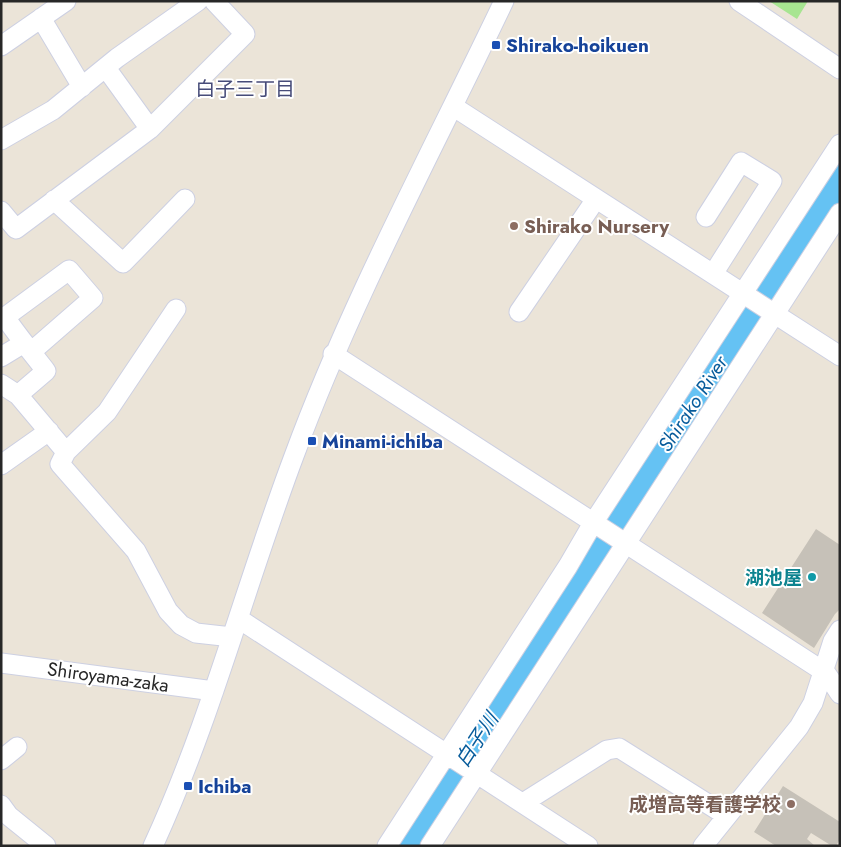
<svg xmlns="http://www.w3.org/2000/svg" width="841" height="847" font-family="Jost,'Noto Sans JP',sans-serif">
	<rect width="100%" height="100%" fill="#ebe4d8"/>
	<path fill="#a7e591" d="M769 1H808L797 19Z"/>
	<path fill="#65c2f3" d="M840 153V203L423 846H395Z"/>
	<path fill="#c6c1b8" d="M816 529 840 545V609L835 614 814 648 762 613Z
		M783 786 840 822V839L836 846H832L811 833 807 839 815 846H776L754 832Z"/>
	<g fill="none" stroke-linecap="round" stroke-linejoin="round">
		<defs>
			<path id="minor" d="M739 1 840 69
				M41 18 82 87
				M1 46 66 1
				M106 68 150 129
				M454 107 840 356
				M1 140 53 110 117 58 198 1
				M54 200 123 263 185 199
				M1 211 16 229 150 129 245 34 214 1
				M706 217 741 162 772 181 713 274
				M176 309 107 412 66 452 60 464 136 551 168 611 181 625 196 633 232 637
				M519 312 596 199
				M333 354 826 673 840 694
				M1 357 24 343
				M1 384 18 395 66 452
				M18 395 46 371C32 353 18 336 5 317L69 270 93 298 31 352
				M1 465 49 431
				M239 619 588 846
				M1 663 214 691
				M1 760 17 747
				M523 803 607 750 619 748 727 816
				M1 805 9 816 46 846
				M153 846C211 720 245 586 294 456 352 299 432 152 504 1
				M387 846 568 566 593 523 840 144
				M430 846 840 213
				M703 846 799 727 813 703 833 641 840 630"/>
		</defs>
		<use href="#minor" stroke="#cdd0e2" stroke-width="21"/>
		<use href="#minor" stroke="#fff" stroke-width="19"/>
	</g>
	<g fill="#1a4fb4" stroke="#fff" stroke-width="2">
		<rect x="491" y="40" width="10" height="10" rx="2.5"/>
		<rect x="307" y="436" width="10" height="10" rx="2.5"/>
		<rect x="183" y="781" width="10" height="10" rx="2.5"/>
	</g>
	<g fill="#8d6e63" stroke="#fff" stroke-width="2">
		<circle cx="514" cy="226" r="5"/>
		<circle cx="791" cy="804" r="5"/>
	</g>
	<circle fill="#0f9aa8" stroke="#fff" stroke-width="2" cx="812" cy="577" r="5"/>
	<g text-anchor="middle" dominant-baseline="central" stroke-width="4" stroke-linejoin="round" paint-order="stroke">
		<g font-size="19" font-weight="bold" fill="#164399" stroke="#fff" text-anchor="start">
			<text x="506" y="45">Shirako-hoikuen</text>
			<text x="322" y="441">Minami-ichiba</text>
			<text x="198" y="786">Ichiba</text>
		</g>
		<g font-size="19" font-weight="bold" fill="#785e54" stroke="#fff" text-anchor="start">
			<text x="524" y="226">Shirako Nursery</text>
			<text x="781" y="804" text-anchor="end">成増高等看護学校</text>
		</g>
		<g font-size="19" font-weight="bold" fill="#0d838f" stroke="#fff" text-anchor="end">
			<text x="802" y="577">湖池屋</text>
		</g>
		<g font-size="19" fill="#272727" stroke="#fff">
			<text transform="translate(108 677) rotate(8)">Shiroyama-zaka</text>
		</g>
		<g font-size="20" fill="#474c79" stroke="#fff">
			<text x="245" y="89">白子三丁目</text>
		</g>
		<g font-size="20" font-style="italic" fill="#085c9b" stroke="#fff">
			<text transform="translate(693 404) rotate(-57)">Shirako River</text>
			<text transform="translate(477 740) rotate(-57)">白子川</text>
		</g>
	</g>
	<rect width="841" height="847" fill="none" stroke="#272727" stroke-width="5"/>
</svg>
